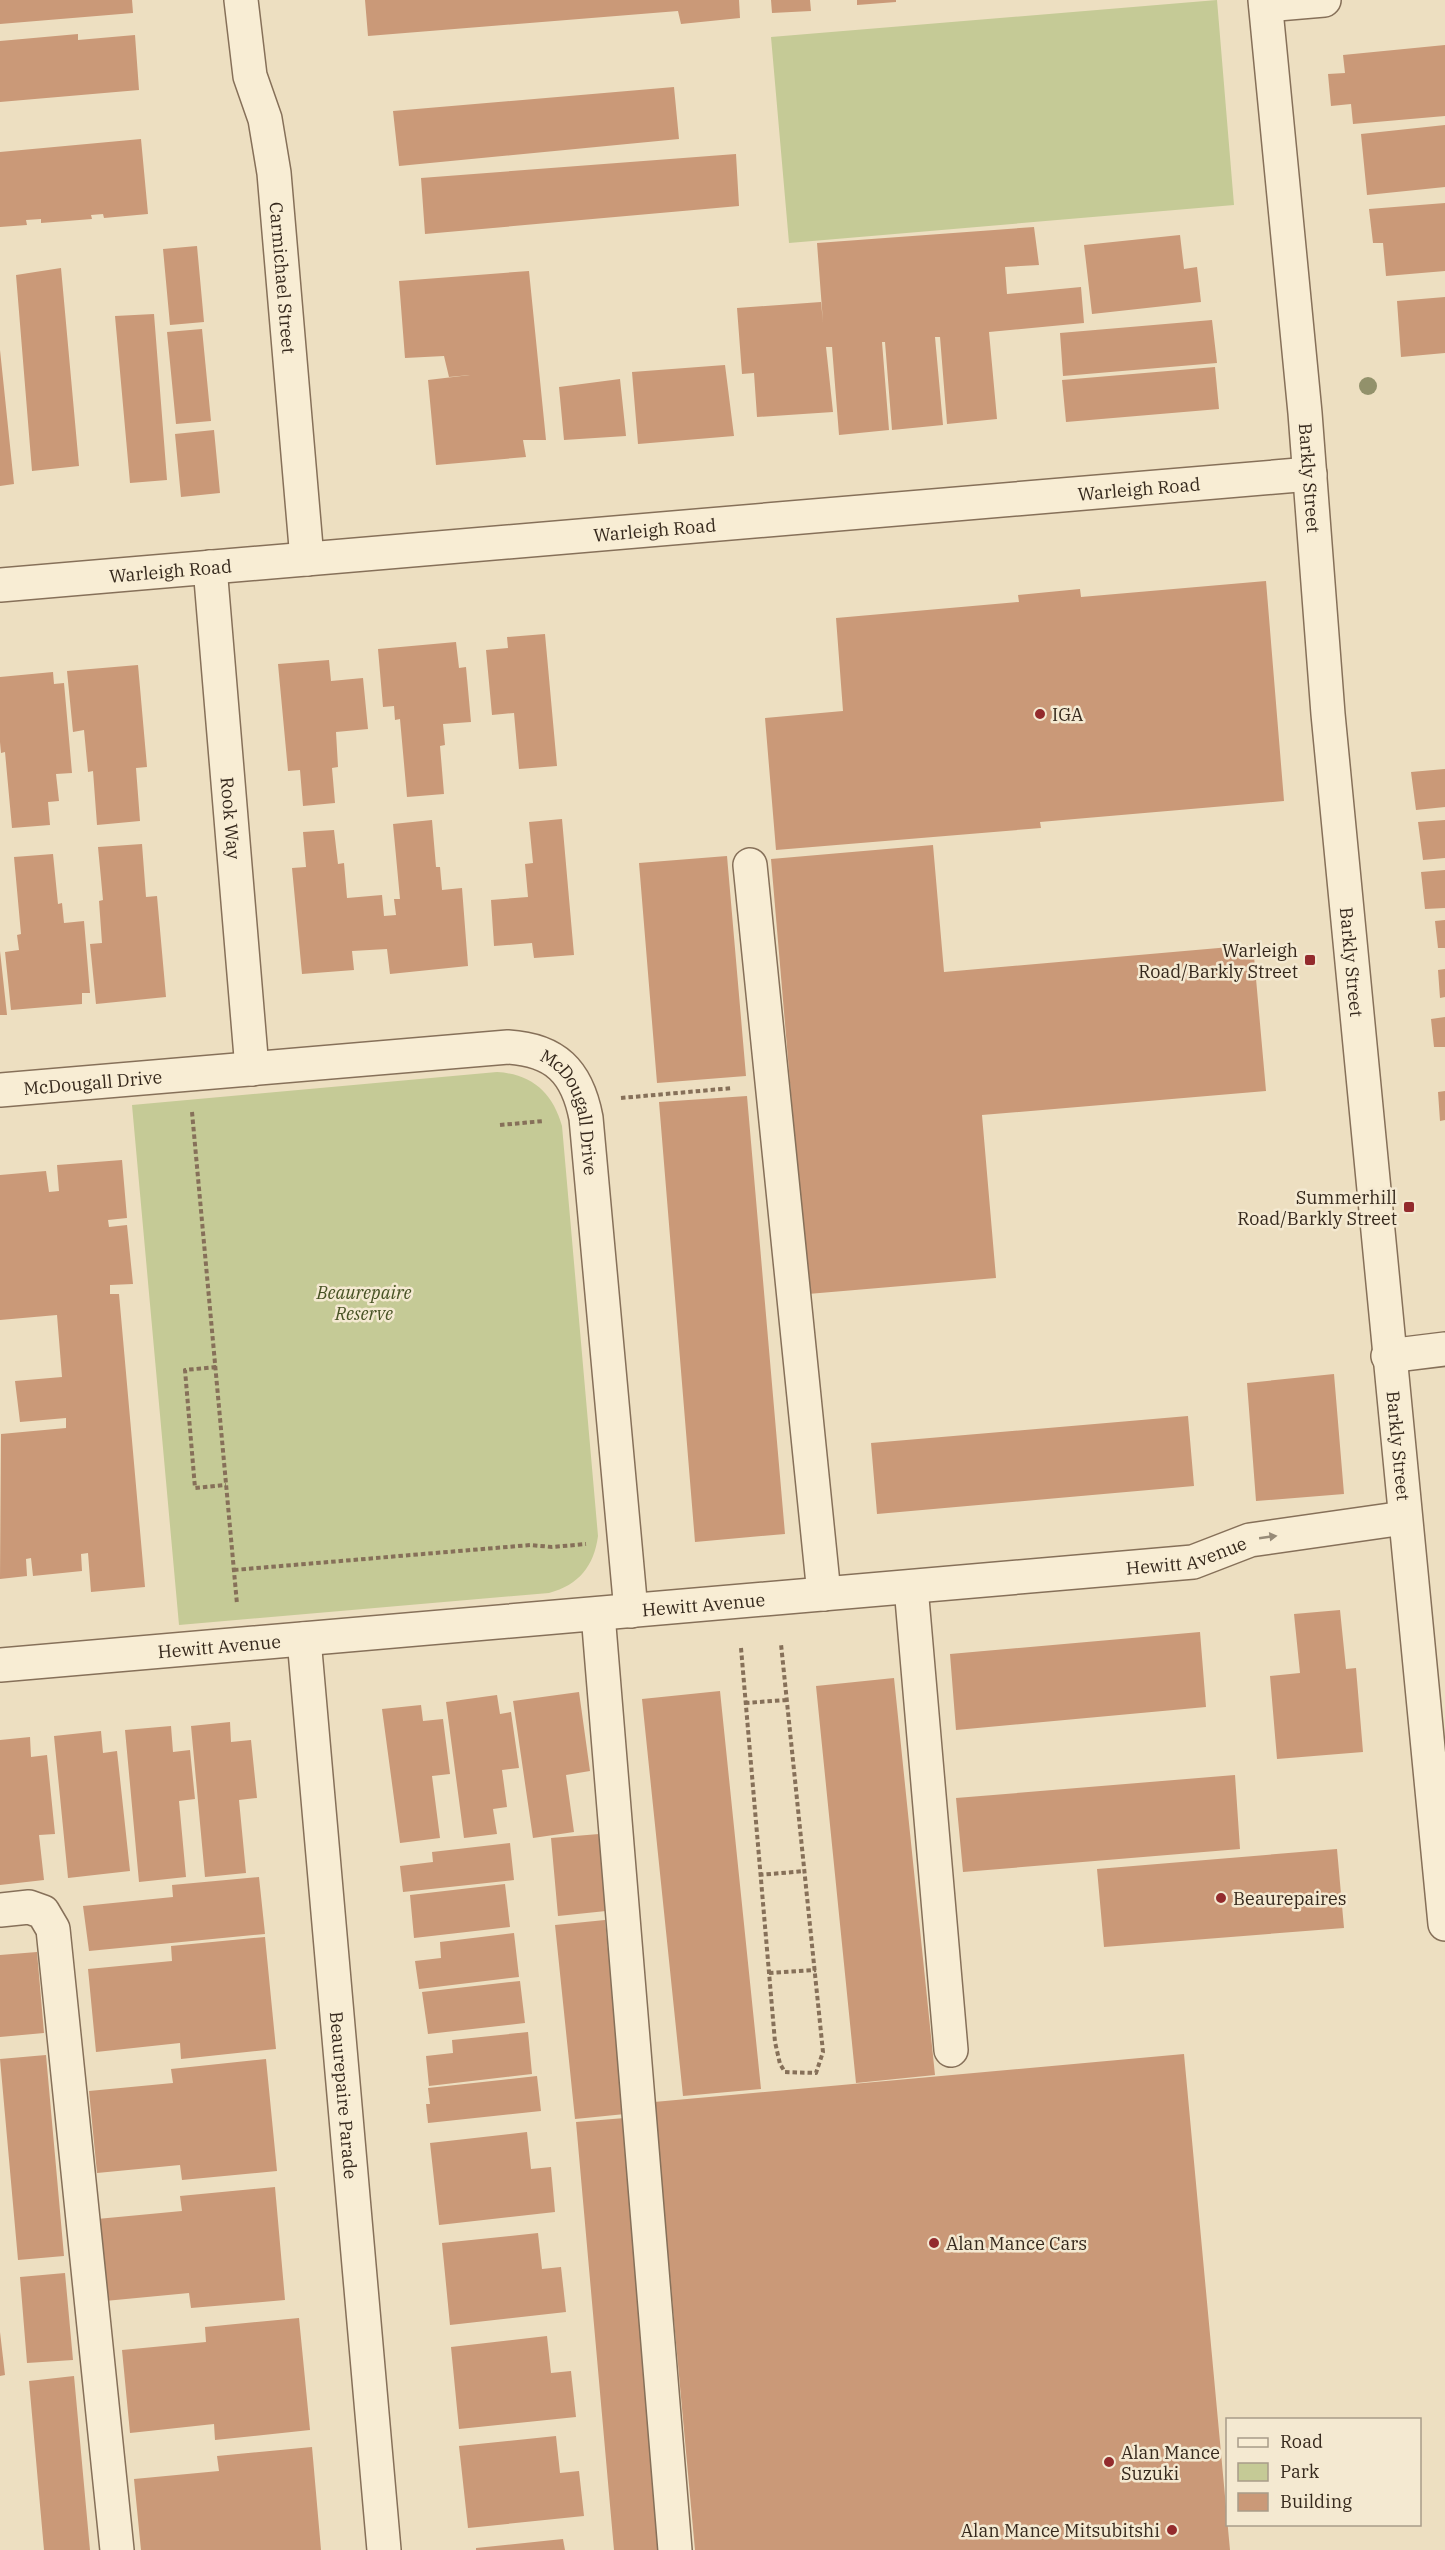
<svg xmlns="http://www.w3.org/2000/svg" width="1445" height="2550" font-family="'IBM Plex Serif',serif">
	<rect width="100%" height="100%" fill="#eddfc1"/>
	<path fill="#c5ca96" d="M1217 0 1234 205 789 243 771 37Z
		M497 1072C532 1074 553 1093 562 1126L598 1536C594 1566 579 1585 549 1593L179 1625 132 1105Z"/>
	<path fill="#ca9978" d="M0 0H132L133 13 0 24Z
		M365 0H739L740 18 681 24 678 11 368 36Z
		M771 0H810L811 11 772 13Z
		M857 0H896V2L857 5Z
		M78 34V40L135 35 139 90 0 102V41Z
		M1445 45V116L1353 124 1351 104 1331 106 1328 74 1345 73 1343 55Z
		M674 87 679 139 399 166 393 111Z
		M1445 125V187L1367 195 1361 134Z
		M141 139 148 214 104 218 103 214 91 215 92 219 41 223V219L26 220 27 225 0 227V152Z
		M736 154 739 206 425 234 421 178Z
		M1445 203V271L1386 276 1383 243H1373L1369 209Z
		M1034 227 1039 265 1005 267 1007 294 1081 287 1084 323 989 332 997 419 947 424 940 337H935L943 425 892 430 885 342H882L889 430 839 435 832 347H826L833 412 757 417 754 373 742 374 737 308 821 302 823 322 817 243Z
		M1180 235 1184 269 1197 267 1201 302 1092 314 1084 245Z
		M197 246 204 322 170 325 163 249Z
		M61 268 79 466 32 471 16 275Z
		M529 271 546 440H523L526 457 436 465 428 380 470 375 449 377 444 356 405 358 399 281Z
		M1445 297V353L1401 357 1397 301Z
		M154 314 167 480 130 483 115 316Z
		M1212 320 1217 363 1063 376 1060 333Z
		M202 329 211 421 176 424 167 332Z
		M0 350 14 484 0 486Z
		M725 365 734 436 638 444 632 372Z
		M1215 367 1219 409 1066 422 1062 380Z
		M620 379 626 436 564 440 559 387Z
		M214 430 220 493 181 497 175 434Z
		M1266 581 1284 801 1040 822 1041 828 776 850 765 718 843 711 836 618 1019 602 1018 595 1080 589 1081 597Z
		M545 634 557 766 519 769 514 713 492 715 486 650 508 648 507 637Z
		M456 642 459 668 466 667 471 722 443 724 445 745 440 746 444 794 407 797 400 719 395 720 394 706 383 707 378 649Z
		M329 660 331 681 363 678 368 729 336 732 338 767 332 768 335 803 303 806 300 770 288 771 278 664Z
		M138 665 147 767 136 768 140 821 97 825 93 771 88 772 84 730 73 732 67 671Z
		M53 672 54 684 64 683 72 773 56 774 59 801 48 802 50 825 12 828 5 752 1 753 0 742V677Z
		M1445 769V807L1416 810 1411 772Z
		M562 819 574 955 534 958 532 943 494 946 491 900 528 897 525 864 533 863 529 822Z
		M432 820 436 867H440L442 890 462 888 468 966 390 974 387 949 352 951 354 970 302 974 292 868 306 867 303 832 334 830 338 864 344 863 347 898 382 895 384 916 396 915 394 899H400L393 824Z
		M1445 820V858L1423 860 1418 822Z
		M142 844 146 897 157 896 166 997 96 1004 90 944 102 943 99 901 103 900 98 847Z
		M933 845 944 972 1253 945 1266 1091 982 1115 996 1278 808 1294 771 859Z
		M53 854 58 904 62 903 64 923 84 921 90 993H82V1004L11 1010 5 952 19 950 17 935 21 934 14 857Z
		M727 856 746 1076 657 1083 639 863Z
		M1445 870V908L1425 909 1421 872Z
		M1445 920V948H1438L1435 921Z
		M0 951 7 1015H0Z
		M1445 969V997L1440 998 1438 970Z
		M1445 1017V1047H1434L1431 1019Z
		M1445 1091V1120L1440 1121 1438 1092Z
		M747 1096 785 1534 695 1542 659 1102Z
		M122 1160 127 1218 108 1220 109 1227 127 1225 133 1284 110 1285V1294H119L145 1587 91 1592 88 1553 81 1554 82 1571 33 1576 31 1558 26 1559 27 1576 0 1579 1 1434 66 1428V1418L20 1422 15 1381 62 1377 57 1315 0 1320V1175L46 1171 49 1192 59 1191 57 1165Z
		M1334 1374 1344 1494 1256 1501 1247 1383Z
		M1188 1416 1194 1486 877 1514 871 1443Z
		M1340 1610 1346 1669 1356 1668 1363 1752 1277 1759 1270 1676 1300 1673 1294 1614Z
		M1200 1632 1206 1707 956 1730 950 1654Z
		M894 1678 935 2075 856 2083 816 1686Z
		M720 1691 761 2089 683 2096 642 1699Z
		M579 1692 590 1771 566 1775 574 1832 533 1838 513 1701Z
		M497 1695 500 1714 511 1712 519 1768 502 1770 507 1807 493 1809 497 1834 464 1838 446 1702Z
		M421 1705 423 1721 443 1719 450 1774 432 1776 440 1838 400 1843 382 1709Z
		M230 1722 231 1742 251 1740 257 1798 239 1800 246 1873 205 1877 191 1726Z
		M171 1726 173 1752 190 1750 195 1799 179 1801 186 1877 139 1882 125 1730Z
		M101 1731 103 1753 117 1751 130 1871 68 1878 54 1736Z
		M30 1737 31 1757 47 1755 55 1834 39 1835 44 1880 0 1885V1740Z
		M1235 1775 1240 1849 963 1872 956 1798Z
		M599 1834 606 1911 558 1916 551 1838Z
		M510 1843 514 1880 403 1892 400 1866 433 1862 432 1852Z
		M1337 1849 1344 1928 1104 1947 1097 1869Z
		M259 1877 265 1934 89 1951 83 1906 173 1897 172 1885Z
		M505 1884 510 1927 414 1938 410 1895Z
		M605 1920 625 2114 575 2119 555 1925Z
		M514 1933 519 1977 419 1989 415 1961 441 1958 440 1942Z
		M265 1937 276 2049 181 2059 180 2043 96 2052 88 1969 172 1961 171 1946Z
		M37 1952 44 2033 0 2037V1955Z
		M520 1981 525 2023 428 2034 422 1992Z
		M528 2032 532 2074 429 2086 426 2056 453 2053 452 2040Z
		M1184 2054 1230 2550H695L654 2102Z
		M46 2055 64 2256 18 2260 0 2059Z
		M266 2059 277 2171 182 2180 180 2165 97 2173 89 2091 173 2083 171 2069Z
		M537 2076 541 2111 428 2123 426 2104H430L428 2088Z
		M625 2118 663 2550H614L576 2122Z
		M527 2132 531 2169 551 2167 555 2212 439 2225 430 2143Z
		M275 2187 285 2300 191 2308 189 2293 105 2301 97 2219 182 2211 180 2196Z
		M538 2233 542 2269 561 2267 566 2312 450 2325 442 2243Z
		M65 2273 73 2360 27 2363 20 2277Z
		M299 2318 310 2430 215 2440 214 2424 130 2433 122 2350 206 2342 205 2327Z
		M0 2332 5 2375 0 2376Z
		M547 2336 551 2373 571 2371 576 2417 459 2429 451 2347Z
		M74 2376 90 2550H44L29 2381Z
		M556 2436 560 2473 579 2471 584 2516 468 2528 459 2446Z
		M312 2447 321 2550H141L134 2479 219 2471 217 2456Z
		M563 2539 565 2550H476V2548Z"/>
	<g fill="none" stroke-linecap="round" stroke-linejoin="round">
		<defs>
			<g id="minor">
				<path id="s1" d="M241 0 250 76 265 119 274 173 307 559"/>
				<path id="s2" d="M1265 0 1305 413 1328 714 1445 1924"/>
				<path d="M1266 5 1324 0"/>
				<path id="s3" d="M210 567 252 1069"/>
				<path id="s4" d="M0 585 1310 474"/>
				<path d="M750 865 824 1594"/>
				<path id="s5" d="M0 1090 508 1047C555 1050 577 1071 586 1118L631 1611"/>
				<path d="M1388 1356 1445 1349"/>
				<path d="M911 1587 951 2050"/>
				<path d="M598 1614 675 2550"/>
				<path id="s6" d="M304 1639 384 2550"/>
				<path id="s7" d="M0 1665 1193 1562 1250 1540 1404 1518"/>
				<path d="M0 1910 29 1907 43 1912 53 1929 117 2550"/>
			</g>
		</defs>
		<use href="#minor" stroke="#867059" stroke-width="36"/>
		<path stroke="#867059" stroke-width="4" stroke-dasharray="4.5 3" stroke-linecap="butt" d="M621 1098 733 1088
			M192 1112 237 1604
			M500 1125 544 1121
			M216 1367 185 1370 195 1488 226 1485
			M234 1570 530 1545 552 1547 586 1544
			M741 1648 775 2042 780 2064 785 2072 816 2073 823 2052 781 1644
			M745 1703 786 1700
			M759 1875 805 1871
			M769 1973 816 1970"/>
		<use href="#minor" stroke="#f8edd4" stroke-width="33"/>
	</g>
	<circle fill="#92916b" cx="1368" cy="386" r="9"/>
	<defs><path id="oneway-solid" d="M-6-.8H1V-3.2L6.5 0L1 3.2V.8H-6Z" transform="scale(1.5)"/></defs>
	<use fill="#978b78" href="#oneway-solid" transform="translate(1268 1537) rotate(-8)"/>
	<g fill="#932b2d" stroke="#f4e9d1" stroke-width="2">
		<circle cx="1040" cy="714" r="6"/>
		<rect x="1304" y="954" width="12" height="12" rx="3"/>
		<rect x="1403" y="1201" width="12" height="12" rx="3"/>
		<circle cx="1221" cy="1898" r="6"/>
		<circle cx="934" cy="2243" r="6"/>
		<circle cx="1109" cy="2462" r="6"/>
		<circle cx="1172" cy="2530" r="6"/>
	</g>
	<g text-anchor="middle" dominant-baseline="central" stroke-width="5" stroke-linejoin="round" paint-order="stroke">
		<g font-size="18" fill="#36291d" stroke="#f4e9d1">
			<text stroke="none"><textPath href="#s1" startOffset="282">Carmichael Street</textPath></text>
			<text stroke="none"><textPath href="#s2" startOffset="480">Barkly Street</textPath></text>
			<text stroke="none"><textPath href="#s4" startOffset="1143">Warleigh Road</textPath></text>
			<text stroke="none"><textPath href="#s4" startOffset="657">Warleigh Road</textPath></text>
			<text stroke="none"><textPath href="#s4" startOffset="171">Warleigh Road</textPath></text>
			<text stroke="none"><textPath href="#s3" startOffset="252">Rook Way</textPath></text>
			<text stroke="none"><textPath href="#s2" startOffset="966">Barkly Street</textPath></text>
			<text stroke="none"><textPath href="#s5" startOffset="93">McDougall Drive</textPath></text>
			<text stroke="none"><textPath href="#s5" startOffset="614">McDougall Drive</textPath></text>
			<text stroke="none"><textPath href="#s2" startOffset="1452">Barkly Street</textPath></text>
			<text stroke="none"><textPath href="#s7" startOffset="1192">Hewitt Avenue</textPath></text>
			<text stroke="none"><textPath href="#s7" startOffset="706">Hewitt Avenue</textPath></text>
			<text stroke="none"><textPath href="#s7" startOffset="220">Hewitt Avenue</textPath></text>
			<text stroke="none"><textPath href="#s6" startOffset="458">Beaurepaire Parade</textPath></text>
		</g>
		<g font-size="18" fill="#36291d" stroke="#f4e9d1" text-anchor="start">
			<text x="1052" y="714">IGA</text>
			<text x="1298" y="950" text-anchor="end">Warleigh<tspan x="1298" dy="21">Road/Barkly Street</tspan></text>
			<text x="1397" y="1197" text-anchor="end">Summerhill<tspan x="1397" dy="21">Road/Barkly Street</tspan></text>
			<text x="1233" y="1898">Beaurepaires</text>
			<text x="946" y="2243">Alan Mance Cars</text>
			<text x="1121" y="2452">Alan Mance<tspan x="1121" dy="21">Suzuki</tspan></text>
			<text x="1160" y="2530" text-anchor="end">Alan Mance Mitsubitshi</text>
		</g>
		<g font-size="18" font-style="italic" fill="#475224" stroke="#f4e9d1">
			<text x="364" y="1292">Beaurepaire<tspan x="364" dy="21">Reserve</tspan></text>
		</g>
	</g>
	<rect x="1226" y="2418" width="195" height="108" fill="#f4e9d1" stroke="#a89c89" stroke-width="1.5"/>
	<rect x="1238" y="2438" width="30" height="9" fill="#f8edd4" stroke="#a89c89" stroke-width="1.5"/>
	<text x="1280" y="2448" font-size="18" fill="#36291d">Road</text>
	<rect x="1238" y="2463" width="30" height="18" fill="#c5ca96" stroke="#a89c89" stroke-width="1.5"/>
	<text x="1280" y="2478" font-size="18" fill="#36291d">Park</text>
	<rect x="1238" y="2493" width="30" height="18" fill="#ca9978" stroke="#a89c89" stroke-width="1.5"/>
	<text x="1280" y="2508" font-size="18" fill="#36291d">Building</text>
</svg>
